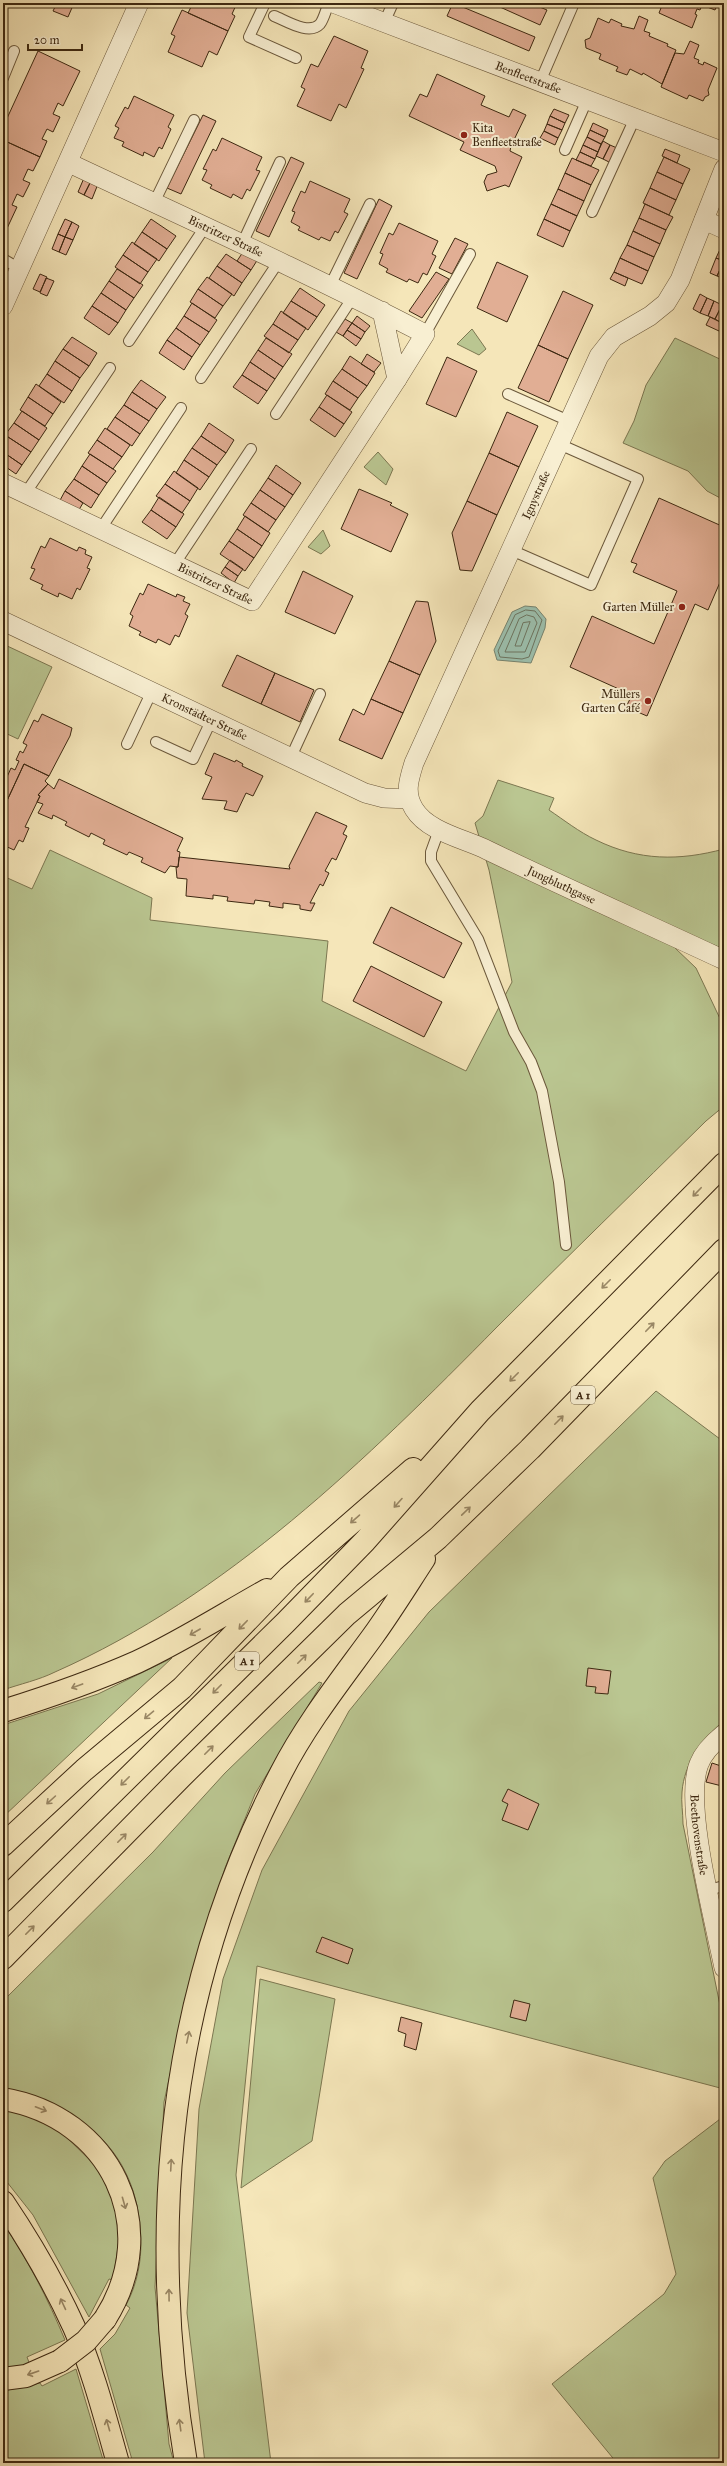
<svg xmlns="http://www.w3.org/2000/svg" width="727" height="2466" font-family="'IM FELL Great Primer',serif">
	<rect width="100%" height="100%" fill="#f5e6b9"/>
	<filter id="stains"><feTurbulence type="fractalNoise" baseFrequency=".005" numOctaves="4"/><feColorMatrix values="0 0 0 0 .2 0 0 0 0 .09 0 0 0 0 .02 0 0 0 .5 -.17"/></filter>
	<radialGradient id="worn" r=".72"><stop offset=".6" stop-color="#630" stop-opacity="0"/><stop offset="1" stop-color="#630" stop-opacity=".3"/></radialGradient>
	<path fill="#bac691" stroke="#7c7751" d="M472 329 486 349 479 355 457 344Z
		M675 338 724 361V500L707 491 688 471 623 443 634 421 646 385Z
		M378 452 393 469 386 485 364 467Z
		M323 530 330 546 321 554 308 547Z
		M3 644 52 667 18 739 3 732Z
		M498 780 554 798 549 810C564 820 579 832 596 840 639 861 679 861 724 849V949L683 933 674 947 696 968 724 1027V1106L706 1121C636 1190 566 1258 497 1327 367 1459 227 1596 55 1672 39 1680 20 1684 3 1690V876L32 889 50 850 152 898 150 920 328 941 322 1001 466 1071 512 982 489 870 475 823 483 816Z
		M656 1391 724 1442V1721C702 1738 684 1764 682 1792 681 1802 683 1813 683 1824L724 2025V2089L257 1966 236 2175 271 2463H205L187 2313 199 2109 223 1979 262 1870 349 1711 429 1612Z
		M172 1658 3 1817V1725L98 1694Z
		M319 1682 322 1683 255 1794 225 1868 191 1979 164 2102 155 2287 169 2444 174 2463H133L100 2349 115 2334 130 2308 126 2305C139 2281 143 2253 140 2226 133 2146 76 2105 3 2088V2001L153 1852 225 1773Z
		M260 1979 335 1999 312 2141 241 2188Z
		M3 2110 21 2113 57 2128 98 2168 115 2205 119 2240 113 2280 109 2279 89 2317 33 2215 3 2177Z
		M724 2116V2463H617L552 2384 664 2294 676 2274 653 2178 665 2161Z
		M3 2223C28 2260 48 2299 65 2340L27 2357 30 2365 3 2370Z
		M76 2369 104 2463H3V2391L40 2383 42 2386Z"/>
	<path fill="#9cc0ae" stroke="#76836f" d="M525 606 536 607 546 619 545 628 531 663 497 660 494 650 512 612Z"/>
	<g fill="none" stroke-linecap="round" stroke-linejoin="round">
		<path stroke="#6c7460" stroke-width="1" d="M526 610 535 611 542 620 529 657 522 659 500 657 498 651 515 615Z
			M527 615 534 617 537 623 525 652H505L519 619Z
			M530 622 521 646H515L523 623Z"/>
	</g>
	<path fill="#e1ae94" stroke="#3d2811" d="M47 3H74L68 17 53 11 55 7Z
		M193 3H237L232 14 235 16 228 31 188 13Z
		M453 3 535 37 529 51 447 16Z
		M491 3H530L547 10 540 25Z
		M663 3H718L715 10 702 5 700 10 697 9 695 14 697 15 692 28 659 13Z
		M182 10 228 31 217 55 209 51 202 67 168 52 175 36 171 34Z
		M639 16 648 20 644 31 650 33 649 36 668 44 667 46 676 50 662 84 643 73 642 75 630 69 627 75 616 71 618 67 599 59 601 54 586 48 585 40 590 38 598 18 609 23 611 19 622 24 621 26 634 29Z
		M334 36 368 51 361 68 364 69 346 108 339 104 331 121 297 106 305 89 301 87 311 64 318 67Z
		M690 41 699 45 694 58 699 60 698 63 703 65 704 62 717 68 708 90 709 95 705 97 703 101 689 95 687 99 661 87 675 53 684 54Z
		M38 51 80 71 63 106 58 103 53 114 60 117 53 132 47 129 42 139 47 141 40 157 3 140V127Z
		M437 74 485 96 481 105 509 117 513 109 526 115 511 146 510 151 522 157 509 187 505 185 487 191 484 182 487 175 497 172 495 166 460 150 464 142 409 116 420 94 427 97Z
		M134 96 174 115 168 127 171 129 162 149 159 147 154 157 144 152 143 156 122 146 124 142 114 138 119 128 115 126 125 107 128 109Z
		M554 109 569 115 565 123 550 116Z
		M203 115 216 121 181 194 167 188Z
		M550 116 565 123 562 130 547 124Z
		M593 123 608 130 605 137 590 130Z
		M547 124 562 130 558 138 544 131Z
		M590 130 605 137 601 144 587 137Z
		M544 131 558 138 555 145 540 138Z
		M587 137 601 144 598 152 583 145Z
		M222 138 262 157 256 170 260 171 250 191 247 189 242 199 233 194 231 198 210 188 212 185 202 180 207 170 203 169 213 149 216 151Z
		M3 140 40 157 33 171 28 169 23 180 30 183 23 197 17 194 12 205 17 207 3 237Z
		M603 141 610 145 603 159 596 156Z
		M583 145 598 152 595 159 580 152Z
		M610 145 617 148 611 163 603 159Z
		M665 149 680 155 677 163 662 156Z
		M580 152 595 159 591 166 576 160Z
		M291 157 304 163 269 237 256 231Z
		M664 157 690 169 683 184 657 172Z
		M572 158 599 170 591 185 565 173Z
		M657 172 683 184 676 200 650 188Z
		M565 173 591 185 584 201 558 189Z
		M84 178 91 181 84 195 78 192Z
		M91 181 98 184 92 199 84 195Z
		M310 181 350 199 344 212 348 214 338 233 335 231 330 241 321 237 319 240 298 230 300 227 291 222 295 212 292 211 301 191 305 193Z
		M650 188 676 200 669 215 643 203Z
		M558 189 584 201 577 216 551 204Z
		M379 199 392 206 357 279 344 273Z
		M551 204 577 216 570 231 544 219Z
		M645 204 673 217 666 230 639 218Z
		M639 218 666 230 660 244 633 231Z
		M65 219 72 222 65 237 58 234Z
		M151 219 176 236 167 249 142 232Z
		M544 219 570 231 563 247 537 235Z
		M72 222 79 226 73 240 65 237Z
		M399 223 438 241 432 254 436 256 427 275 423 273 418 283 409 279 407 282 386 272 388 269 379 264 383 254 380 253 389 233 393 235Z
		M633 231 660 244 654 257 627 245Z
		M142 232 167 249 159 261 134 244Z
		M58 234 65 237 59 252 52 249Z
		M65 237 73 240 66 255 59 252Z
		M455 238 468 244 452 274 439 268Z
		M132 242 157 259 148 272 123 255Z
		M723 243H724V261L716 258Z
		M627 245 654 257 648 271 620 258Z
		M243 252 258 259 251 270 237 261Z
		M226 254 251 270 242 283 217 266Z
		M123 255 148 272 140 284 115 267Z
		M620 258 648 271 642 284 614 272Z
		M716 258 724 261 717 276 710 273Z
		M724 261V279L717 276Z
		M497 262 528 276 507 322 477 308Z
		M217 266 242 283 234 296 209 278Z
		M117 269 143 285 134 298 109 281Z
		M436 272 449 279 422 318 409 311Z
		M614 272 628 278 625 286 610 279Z
		M40 274 47 277 40 292 33 289Z
		M207 277 232 294 223 306 198 289Z
		M46 278 54 281 47 296 40 293Z
		M109 281 134 298 126 310 101 293Z
		M300 288 325 305 317 317 291 301Z
		M198 289 223 306 215 318 190 302Z
		M563 291 593 305 568 359 538 345Z
		M101 293 126 310 118 323 92 306Z
		M700 294 707 298 700 313 693 309Z
		M707 298 714 301 708 316 700 313Z
		M291 301 317 317 308 330 283 313Z
		M714 301 722 305 715 319 708 316Z
		M192 303 217 320 209 332 184 316Z
		M722 305 724 306 722 323 715 319Z
		M92 306 118 323 109 335 84 318Z
		M281 311 306 328 298 340 273 324Z
		M184 316 209 332 200 345 176 328Z
		M357 316 370 326 365 332 352 323Z
		M710 317 722 323 719 331 706 325Z
		M345 319 352 323 343 336 336 332Z
		M352 323 365 332 361 339 347 330Z
		M273 324 298 340 289 353 264 336Z
		M176 328 200 345 192 357 167 340Z
		M347 330 361 339 356 346 343 336Z
		M72 337 97 353 89 366 63 349Z
		M266 338 292 354 283 367 258 350Z
		M167 340 192 357 184 370 159 353Z
		M538 345 568 359 549 402 518 388Z
		M63 349 89 366 80 378 55 361Z
		M258 350 283 367 275 379 250 362Z
		M367 354 381 363 374 372 361 364Z
		M350 356 375 373 367 386 342 369Z
		M447 357 477 371 456 417 426 404Z
		M55 361 80 378 72 391 47 374Z
		M250 362 275 379 267 391 242 375Z
		M342 369 367 386 358 398 333 381Z
		M47 374 72 391 64 403 39 386Z
		M242 375 267 391 258 404 233 387Z
		M141 380 166 397 157 409 132 392Z
		M333 381 358 398 350 410 325 394Z
		M36 384 61 402 53 414 28 397Z
		M132 392 157 409 149 421 124 405Z
		M327 395 352 412 344 424 319 407Z
		M28 397 53 414 45 426 20 410Z
		M124 405 149 421 140 434 115 417Z
		M319 407 344 424 335 437 310 420Z
		M22 411 47 428 39 440 14 423Z
		M507 412 538 426 519 467 489 453Z
		M115 417 140 434 132 446 107 429Z
		M14 423 39 440 31 452 5 435Z
		M209 423 234 440 226 453 201 436Z
		M105 428 130 445 122 457 97 440Z
		M5 435 31 452 22 465 3 452V439Z
		M201 436 226 453 217 465 192 448Z
		M97 440 122 457 113 469 88 453Z
		M192 448 217 465 209 477 184 460Z
		M3 452 22 465 16 474 3 465Z
		M489 453 519 467 497 515 467 501Z
		M90 454 116 471 107 483 82 466Z
		M184 460 209 477 200 490 176 473Z
		M276 465 301 483 293 495 268 478Z
		M82 466 107 483 99 495 74 479Z
		M174 471 198 488 190 501 165 484Z
		M268 478 293 495 285 507 260 490Z
		M74 479 99 495 91 508 65 491Z
		M165 484 190 501 182 513 156 496Z
		M359 489 392 503 390 505 408 514 391 552 341 529Z
		M260 490 285 507 276 520 251 503Z
		M65 491 83 503 77 513 58 504Z
		M159 497 184 514 176 527 151 510Z
		M659 498 724 527V573L708 610 695 604 647 716 626 707 632 695 570 667 592 616 654 644 677 591 633 572 637 564 631 562Z
		M467 501 497 515 472 571 460 570 452 533Z
		M251 503 276 520 268 532 243 515Z
		M151 510 176 527 167 539 142 522Z
		M245 516 270 533 262 546 237 529Z
		M237 529 262 546 254 558 229 541Z
		M50 538 77 551 79 547 86 550 85 554 92 557 87 568 90 569 80 590 77 588 72 599 59 593 58 597 41 589 43 585 30 579 35 569 31 568 41 546 45 548Z
		M229 541 254 558 245 571 220 554Z
		M230 560 243 569 238 576 225 567Z
		M225 567 238 576 234 583 221 573Z
		M303 571 353 596 335 634 285 612Z
		M148 584 176 597 177 594 185 597 183 601 190 604 185 614 188 616 179 637 175 635 170 645 158 639 156 643 139 635 141 632 129 626 133 616 130 614 140 593 143 595Z
		M416 601 428 602 436 641 420 675 389 661Z
		M237 655 275 673 261 704 222 686Z
		M389 661 420 675 403 713 371 699Z
		M275 673 314 690 300 722 261 704Z
		M371 699 403 713 382 759 339 740 353 709 364 715Z
		M42 714 72 728 70 736 49 776 24 764 5 805 3 786 11 768 15 770 19 761 16 760 20 751 23 753 27 745 23 743 34 720 38 722Z
		M214 753 235 762 236 760 243 764 242 766 263 776 253 796 246 793 237 812 224 809 227 801 202 799 212 777 205 774Z
		M24 764 49 776 45 781 48 784 38 795 40 796 25 827 29 828 23 842 19 840 14 850 3 845V804L5 805Z
		M59 779 183 838 177 851 180 852 178 867 170 866 165 873 141 862 143 858 129 852 127 855 103 844 105 840 91 833 89 837 65 825 67 822 53 815 52 819 38 813 43 804 37 802 40 796 38 795 48 784 54 789Z
		M316 812 347 826 343 834 347 836 336 860 332 858 325 871 329 873 323 886 320 884 310 903H315L311 911 300 909V905L283 903V908L269 906 270 902 255 900 254 904 227 901 228 897 213 895V899L186 896 187 879 177 878 176 867H178L179 857 290 869 289 866Z
		M391 907 462 943 444 978 373 943Z
		M371 966 442 1002 424 1037 353 1001Z
		M588 1668 611 1671 608 1694 595 1693 596 1687 586 1686Z
		M712 1763 724 1767 722 1786 706 1782Z
		M508 1789 539 1804 528 1830 502 1820 508 1804 502 1801Z
		M322 1937 353 1949 348 1964 316 1952Z
		M514 2000 530 2004 526 2021 510 2017Z
		M401 2017 422 2023 416 2050 404 2046 406 2034 398 2031Z"/>
	<g fill="none" stroke-linecap="round" stroke-linejoin="round">
		<defs>
			<path id="lane" d="M265 3 249 37 296 58
				M274 16C285 20 309 36 320 24 324 19 326 9 329 3
				M384 23 393 3
				M3 78 14 51
				M540 82 574 3
				M565 150 587 100
				M154 203 194 120
				M592 212 635 118
				M242 244 280 162
				M3 259 20 269
				M330 286 370 204
				M425 334 470 254
				M129 341 205 227
				M201 378 279 261
				M508 394 569 421
				M276 414 353 297
				M25 494 110 368
				M100 530 181 408
				M511 550 591 585 638 479 559 444
				M174 565 251 449
				M156 742 193 759 212 719
				M127 744 152 691
				M291 757 320 694
				M439 830 431 852V861L478 939 514 1032 531 1062 542 1091 559 1182 566 1245
				M708 1890 724 1886"/>
			<g id="street">
				<path id="s1" d="M333 3 724 152"/>
				<path id="s2" d="M69 163C188 219 308 273 425 334L397 379 382 311"/>
				<path id="s3" d="M724 169 680 280 666 303 650 316 614 337 599 356 414 763C409 779 404 793 414 809 428 832 465 839 487 850 566 888 645 923 724 960"/>
				<path d="M704 220 724 229"/>
				<path d="M3 306 139 3"/>
				<path id="s4" d="M3 483 252 601 397 379"/>
				<path id="s5" d="M3 621 365 793 384 798 409 799"/>
				<path id="s6" d="M724 1734C714 1742 704 1751 699 1764 683 1803 715 1923 724 1968"/>
			</g>
			<path id="highway" d="M3 1711C48 1697 94 1681 137 1662 182 1641 224 1614 267 1590
				M3 1845 84 1770 182 1688 289 1577 413 1469
				M3 1901 286 1622 365 1541 480 1411 724 1164
				M3 1958 181 1777 347 1614 438 1538 530 1449 724 1250
				M3 2099C110 2117 164 2226 105 2319
				M3 2202C30 2242 54 2283 74 2327 93 2370 105 2417 118 2463
				M3 2379 26 2376 60 2361
				M186 2463C146 2224 168 1990 281 1773 306 1724 341 1680 373 1636 391 1611 407 1585 424 1559"/>
		</defs>
		<use href="#lane" stroke="#6b583b" stroke-width="12"/>
		<use href="#street" stroke="#6b583b" stroke-width="20"/>
		<use href="#highway" stroke="#3d2811" stroke-width="24"/>
		<use href="#lane" stroke="#f8efd2" stroke-width="10"/>
		<use href="#street" stroke="#f8efd2" stroke-width="19"/>
		<use href="#highway" stroke="#f5e6b9" stroke-width="22"/>
		<defs>
			<path id="highway-bridge" d="M60 2361 86 2341 105 2319"/>
		</defs>
		<use href="#highway-bridge" stroke="#3d2811" stroke-width="24" stroke-linecap="butt"/>
		<use href="#highway-bridge" stroke="#f5e6b9" stroke-width="22"/>
	</g>
	<defs><path id="oneway-shaft" d="M-6 0H5M1.5-3L5.5 0L1.5 3" fill="none" stroke-width="1.6" stroke-linecap="round" stroke-linejoin="round"/></defs>
	<g stroke="#998765">
		<use href="#oneway-shaft" transform="translate(697 1192) rotate(134)"/>
		<use href="#oneway-shaft" transform="translate(606 1284) rotate(135)"/>
		<use href="#oneway-shaft" transform="translate(650 1327) rotate(-46)"/>
		<use href="#oneway-shaft" transform="translate(514 1377) rotate(135)"/>
		<use href="#oneway-shaft" transform="translate(559 1420) rotate(-45)"/>
		<use href="#oneway-shaft" transform="translate(398 1503) rotate(132)"/>
		<use href="#oneway-shaft" transform="translate(466 1511) rotate(-44)"/>
		<use href="#oneway-shaft" transform="translate(355 1519) rotate(139)"/>
		<use href="#oneway-shaft" transform="translate(309 1598) rotate(134)"/>
		<use href="#oneway-shaft" transform="translate(243 1625) rotate(134)"/>
		<use href="#oneway-shaft" transform="translate(195 1632) rotate(150)"/>
		<use href="#oneway-shaft" transform="translate(302 1659) rotate(-45)"/>
		<use href="#oneway-shaft" transform="translate(77 1686) rotate(160)"/>
		<use href="#oneway-shaft" transform="translate(217 1689) rotate(135)"/>
		<use href="#oneway-shaft" transform="translate(149 1715) rotate(140)"/>
		<use href="#oneway-shaft" transform="translate(209 1750) rotate(-45)"/>
		<use href="#oneway-shaft" transform="translate(125 1781) rotate(135)"/>
		<use href="#oneway-shaft" transform="translate(51 1800) rotate(138)"/>
		<use href="#oneway-shaft" transform="translate(122 1838) rotate(-45)"/>
		<use href="#oneway-shaft" transform="translate(30 1930) rotate(-45)"/>
		<use href="#oneway-shaft" transform="translate(188 2037) rotate(-78)"/>
		<use href="#oneway-shaft" transform="translate(41 2109) rotate(21)"/>
		<use href="#oneway-shaft" transform="translate(171 2165) rotate(-87)"/>
		<use href="#oneway-shaft" transform="translate(124 2203) rotate(74)"/>
		<use href="#oneway-shaft" transform="translate(169 2295) rotate(-91)"/>
		<use href="#oneway-shaft" transform="translate(63 2304) rotate(-115)"/>
		<use href="#oneway-shaft" transform="translate(33 2373) rotate(161)"/>
		<use href="#oneway-shaft" transform="translate(108 2425) rotate(-106)"/>
		<use href="#oneway-shaft" transform="translate(180 2425) rotate(-98)"/>
	</g>
	<g fill="#8f2418" stroke="#f8efd2" stroke-width="1.5">
		<circle cx="464" cy="135" r="4"/>
		<circle cx="682" cy="607" r="4"/>
		<circle cx="648" cy="701" r="4"/>
	</g>
	<g text-anchor="middle" dominant-baseline="central" stroke-width="4" stroke-linejoin="round" paint-order="stroke">
		<g fill="#f8efd2" stroke="#75644b" stroke-width="1">
			<rect x="571" y="1386" width="24" height="18" rx="3"/>
			<rect x="235" y="1652" width="24" height="18" rx="3"/>
		</g>
		<g font-size="11" font-weight="bold" fill="#3d2811">
			<text x="583" y="1395">A 1</text>
			<text x="247" y="1661">A 1</text>
		</g>
		<g font-size="12" fill="#3d2811" stroke="#f8efd2">
			<text stroke="none"><textPath href="#s1" startOffset="209">Benfleetstraße</textPath></text>
			<text stroke="none"><textPath href="#s2" startOffset="173">Bistritzer Straße</textPath></text>
			<text transform="translate(536 495) rotate(-66)">Ignystraße</text>
			<text stroke="none"><textPath href="#s4" startOffset="235">Bistritzer Straße</textPath></text>
			<text stroke="none"><textPath href="#s5" startOffset="223">Kronstädter Straße</textPath></text>
			<text stroke="none"><textPath href="#s3" startOffset="895">Jungbluthgasse</textPath></text>
			<text stroke="none"><textPath href="#s6" startOffset="111">Beethovenstraße</textPath></text>
		</g>
		<g font-size="12" fill="#3d2811" stroke="#f8efd2" text-anchor="end">
			<text x="472" y="128" text-anchor="start">Kita<tspan x="472" dy="14">Benfleetstraße</tspan></text>
			<text x="674" y="607">Garten Müller</text>
			<text x="640" y="694">Müllers<tspan x="640" dy="14">Garten Café</tspan></text>
		</g>
	</g>
	<rect width="727" height="2466" fill="none" stroke="#f5e6b9" stroke-width="16"/>
	<rect x="4" y="4" width="719" height="2458" fill="none" stroke="#3d2811" stroke-width="2"/>
	<rect x="8" y="8" width="711" height="2450" fill="none" stroke="#3d2811"/>
	<path d="M28 44v6h54v-6" fill="none" stroke="#3d2811" stroke-width="2"/>
	<text x="34" y="44" font-size="12" fill="#3d2811" stroke="#f8efd2" stroke-width="3" paint-order="stroke">20 m</text>
	<rect width="100%" height="100%" filter="url(#stains)"/>
	<rect width="100%" height="100%" fill="url(#worn)"/>
</svg>
